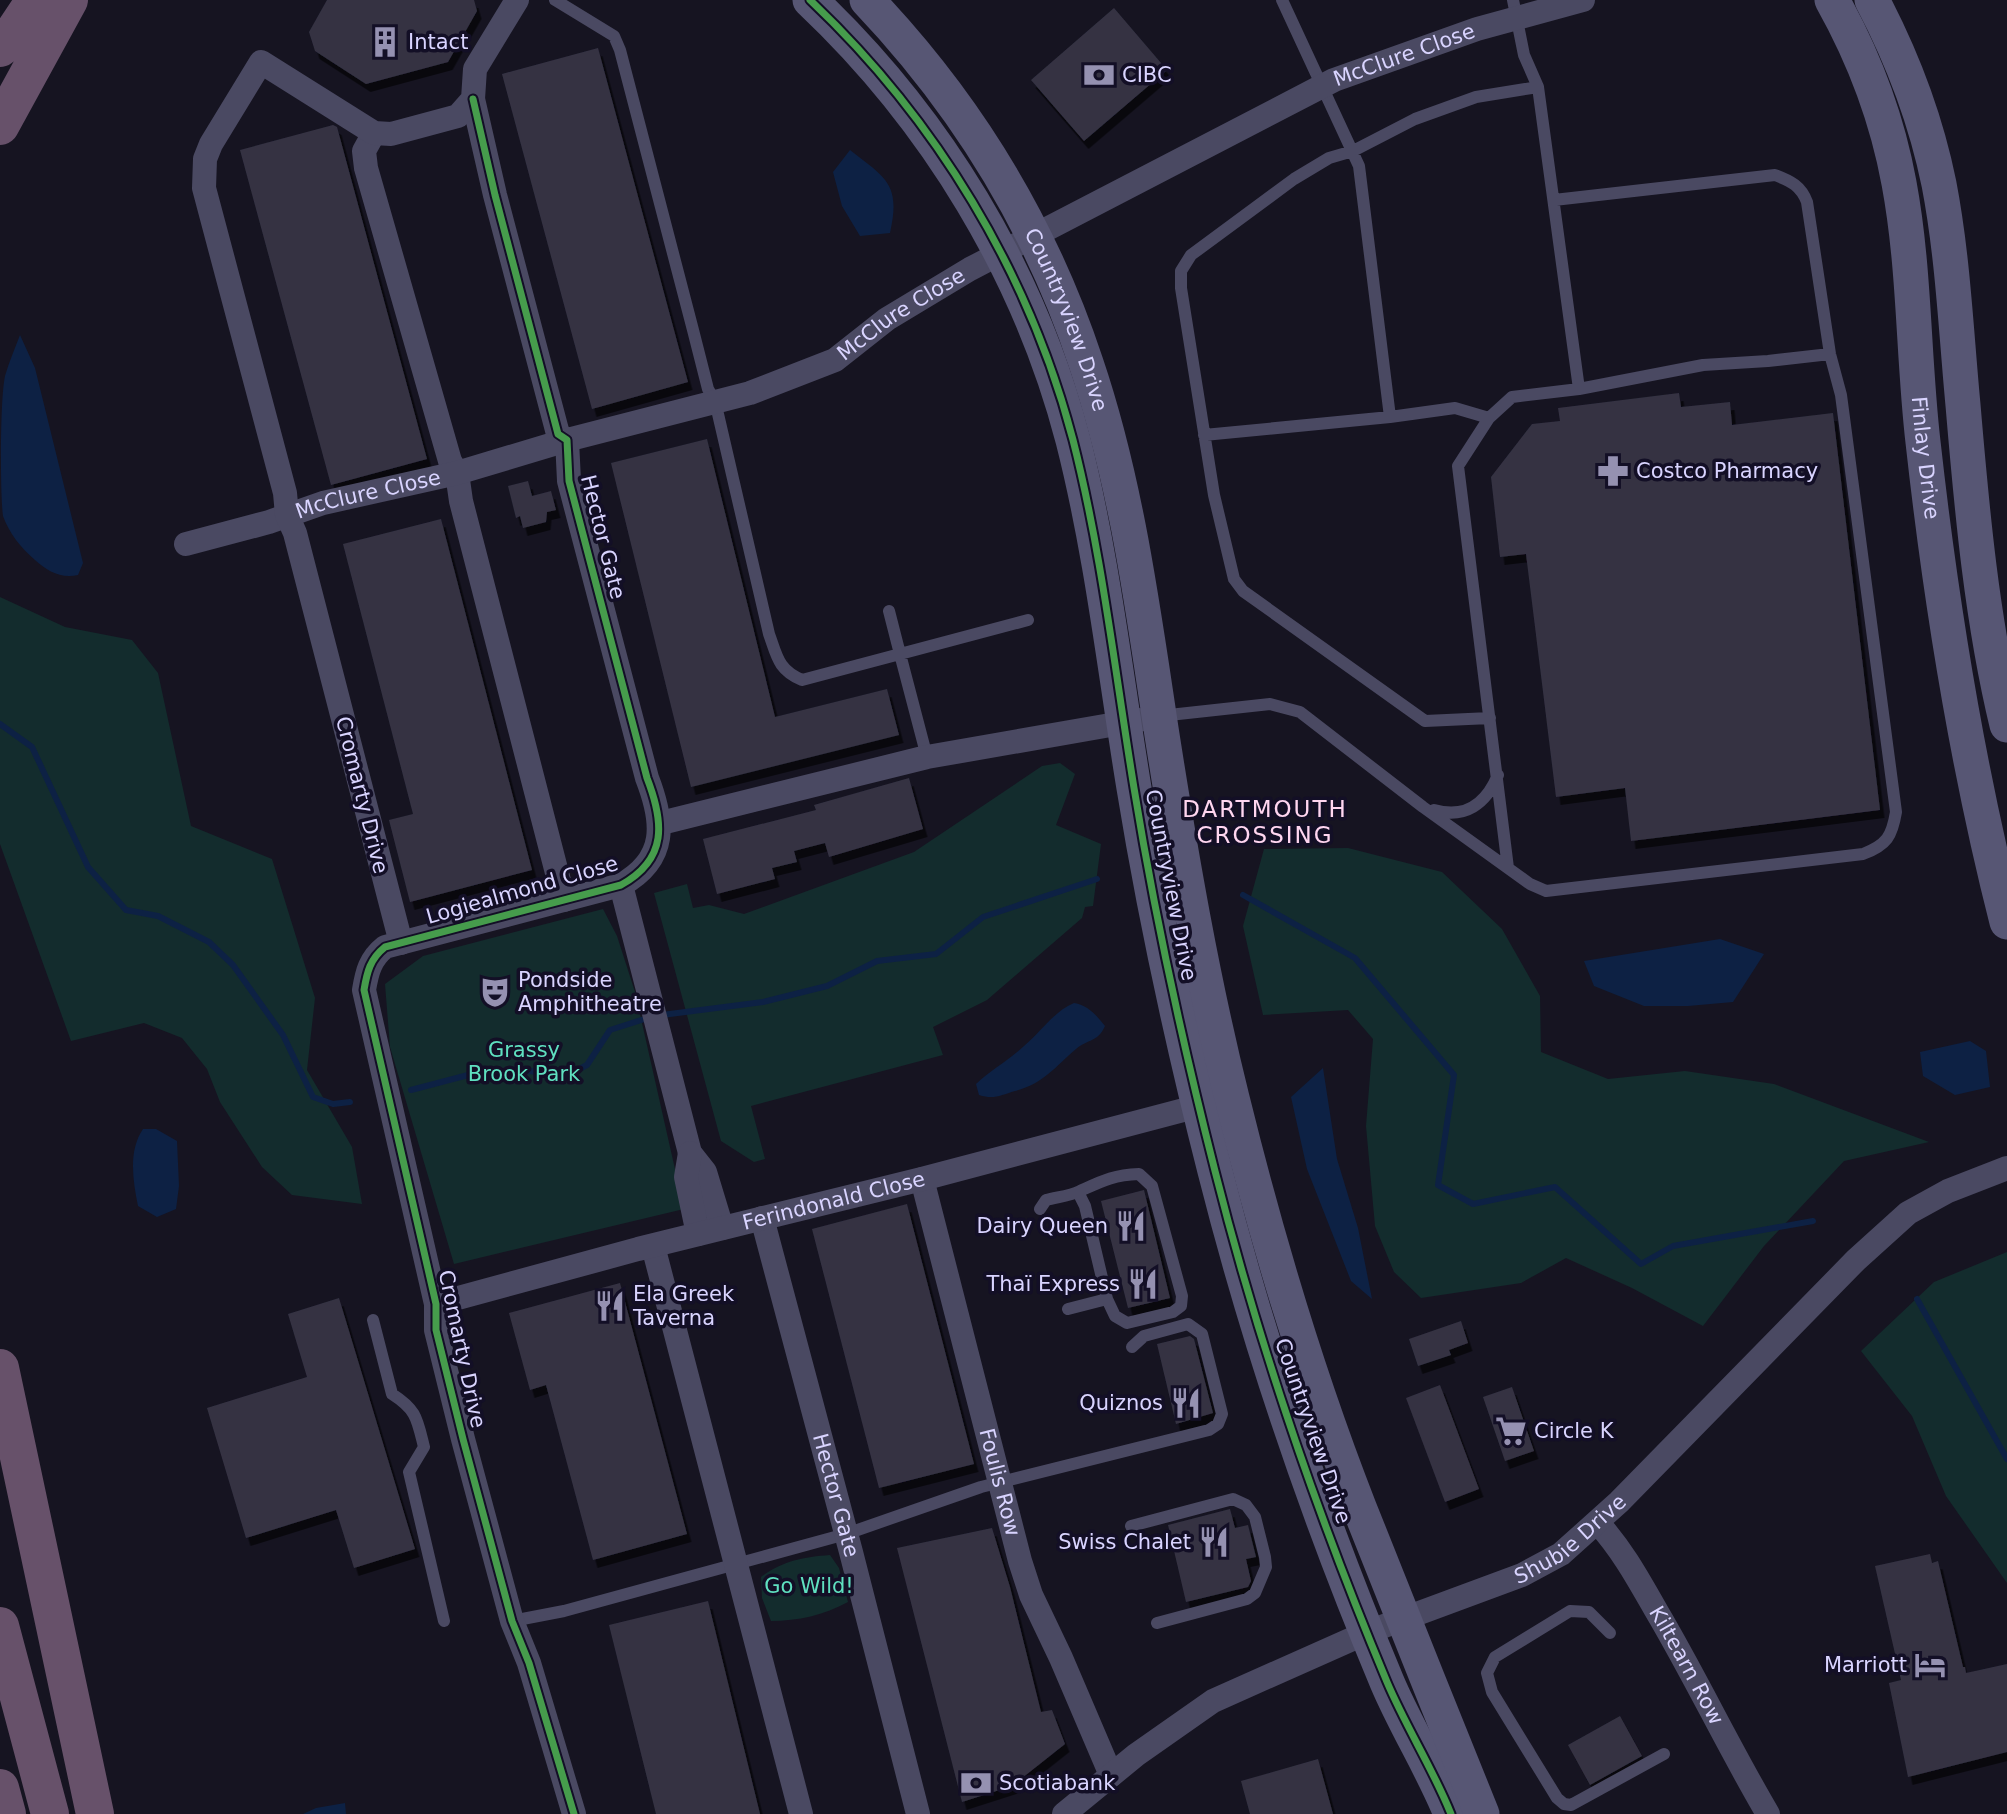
<svg xmlns="http://www.w3.org/2000/svg" width="2007" height="1814" font-family="'DejaVu Sans',sans-serif">
	<defs>
		<filter id="shadow"><feDropShadow dx="4.5" dy="8" stdDeviation="0" flood-color="#0009"/></filter>
	</defs>
	<rect width="100%" height="100%" fill="#161421"/>
	<path fill="#132c2d" d="M0 597 65 627 132 640 158 673 191 826 272 859 315 998 307 1070 352 1147 362 1204 292 1195 262 1167 220 1102 207 1069 182 1038 144 1023 71 1041 0 844Z
		M1060 763 1075 774 1056 825 1101 844 1093 906 1085 907 1082 918 987 1000 933 1027 943 1055 751 1106 765 1159 754 1162 721 1141 654 893 687 884 693 908 709 905 744 914 914 852 1042 766Z
		M1348 848 1442 872 1502 929 1540 996 1541 1052 1608 1079 1685 1071 1774 1084 1929 1142 1844 1161 1764 1246 1703 1326 1632 1288 1566 1258 1521 1283 1421 1298 1394 1272 1375 1226 1366 1126 1373 1039 1348 1010 1263 1015 1243 926 1264 849Z
		M603 909 617 936 635 992 684 1209 454 1264 390 1047 385 984 423 956Z
		M2007 1252V1583L1946 1496 1912 1416 1861 1351 1934 1282Z
		M830 1555 839 1568 848 1602C824 1615 798 1621 771 1621L762 1598 761 1577C782 1561 804 1557 830 1555Z"/>
	<path fill="#0d2144" d="M850 150C886 178 901 184 890 233L860 236 842 206 833 172Z
		M20 335 35 368 83 563 78 575C61 579 47 571 35 560 21 548 9 533 3 516 0 494 0 399 5 376 9 362 15 348 20 335Z
		M1720 939 1764 954 1733 1002 1688 1006H1644L1594 986 1584 961Z
		M1074 1003C1088 1005 1097 1016 1105 1026 1098 1042 1088 1039 1076 1049 1055 1067 1043 1084 1015 1091 1001 1095 994 1100 979 1095L976 1084C991 1070 1009 1060 1024 1046 1042 1031 1053 1012 1074 1003Z
		M1970 1041 1986 1051 1990 1087 1955 1095 1923 1076 1920 1052Z
		M1323 1068 1337 1159 1358 1228 1372 1299 1351 1281 1307 1169 1291 1097Z
		M143 1129H156L177 1141 179 1186 176 1209 157 1217 138 1206C133 1181 128 1151 143 1129Z
		M345 1803 346 1814H303L316 1808Z"/>
	<g fill="none" stroke-linecap="round" stroke-linejoin="round">
		<path stroke="#0d2144" stroke-width="6" d="M0 724 32 747 88 867 126 910 158 916 209 942 233 965 283 1035 313 1097 333 1104 350 1102
			M1243 895 1355 958 1454 1075 1438 1185 1473 1204 1555 1187 1641 1264 1673 1246 1813 1221
			M662 1015 763 1002 827 986 877 961 936 954 983 917 1097 879
			M411 1090 472 1074 505 1075 530 1071 564 1077 587 1065 610 1030 651 1017
			M1917 1299 2007 1459"/>
	</g>
	<path fill="#343243" filter="url(#shadow)" d="M327 0H474L477 11 448 62 366 84 315 51 309 32Z
		M1114 8 1167 70 1084 141 1031 80Z
		M598 48 688 382 592 409 502 74Z
		M333 125 337 127 427 459 331 485 240 150Z
		M1679 393 1681 407 1730 402 1732 425 1833 413 1880 810 1631 841 1625 788 1556 797 1526 554 1500 557 1491 477 1532 424 1560 421 1558 408Z
		M707 439 775 717 887 689 899 735 691 787 611 463Z
		M528 481 532 496 551 491 556 510 547 512 546 522 523 528 520 516 516 518 508 486Z
		M441 519 532 870 410 902 389 820 413 814 343 544Z
		M909 778 923 829 829 857 825 843 794 851 797 862 772 868 775 879 717 894 703 839 816 810 814 805Z
		M1144 1190 1170 1298 1128 1308 1101 1201Z
		M907 1204 974 1464 879 1488 812 1229Z
		M620 1283 687 1534 593 1560 546 1385 530 1390 509 1313Z
		M339 1298 415 1549 354 1568 336 1510 246 1538 207 1408 307 1377 288 1314Z
		M1461 1321 1468 1343 1449 1350 1451 1355 1418 1366 1409 1339Z
		M1190 1336 1194 1339 1213 1413 1176 1424 1157 1344Z
		M1440 1385 1479 1489 1445 1502 1406 1398Z
		M1512 1387 1534 1451 1505 1461 1483 1397Z
		M1230 1509 1235 1528 1248 1525 1256 1557 1246 1559 1251 1581 1248 1587 1186 1602 1168 1525Z
		M992 1528 1010 1587 1041 1712 1052 1710 1065 1744 1012 1786 962 1802 897 1548Z
		M1930 1554 1932 1563 1938 1561 1963 1667H1965L1966 1673 2007 1664V1752L1908 1777 1889 1683 1901 1680 1875 1566Z
		M708 1601 760 1814H656L609 1625Z
		M1620 1716 1642 1756 1590 1785 1568 1745Z
		M1318 1759 1333 1814H1250L1241 1781Z"/>
	<g fill="none" stroke-linecap="round" stroke-linejoin="round">
		<path stroke="#4a4962" stroke-width="12" d="M555 0 614 36 620 50 693 330 708 389 715 401 769 634C777 656 778 670 802 680L900 654 927 757
			M1282 0 1359 166 1390 417
			M1513 0 1524 55 1538 87 1579 389
			M1204 435 1390 417 1455 408 1489 418
			M889 611 900 654 1028 620
			M1160 716 1270 704 1300 712 1423 807 1530 884 1546 891 1863 854C1887 845 1892 836 1896 812L1841 395 1830 354 1807 202C1801 186 1791 181 1775 175L1554 200
			M1490 718 1425 721 1243 591 1234 579 1214 495 1181 288V271L1191 255 1294 179 1329 158 1353 151 1415 119 1476 97 1538 87
			M1434 810C1465 819 1486 804 1498 775
			M1508 868 1458 466 1489 418 1512 397 1579 389 1703 365 1768 361 1830 354
			M1040 1209 1046 1200C1057 1197 1070 1196 1080 1191 1102 1181 1113 1175 1139 1174L1152 1186 1182 1296 1181 1306 1173 1312 1127 1323 1115 1316 1107 1299 1085 1206 1078 1192
			M1068 1309 1107 1299
			M373 1320 392 1394C417 1410 417 1419 424 1447L409 1472 444 1621
			M1131 1526 1233 1499 1246 1505 1255 1517 1265 1557 1266 1567 1255 1593 1247 1599 1157 1623
			M512 1621 564 1611 846 1534 981 1487 1209 1430 1218 1424 1222 1414 1202 1334 1188 1324 1144 1336 1132 1347
			M1610 1633 1589 1612 1570 1611 1495 1657 1487 1673 1492 1692 1557 1798 1564 1804 1571 1805 1664 1754"/>
		<g stroke="#4a4962" stroke-width="24">
			<path d="M473 99 495 195 558 434 567 440 569 481 647 778C664 822 668 859 621 885L385 947C370 959 367 972 364 990L436 1304V1330L463 1439 512 1621 529 1663 574 1814"/>
			<path d="M374 133 364 151 366 168 450 461 457 473 461 501 564 900"/>
			<path id="s1" d="M186 544 269 522 323 503 457 473 567 440 750 393 835 360 887 319 970 269 1334 80 1477 29 1583 0"/>
			<path d="M661 823 927 757 1139 720"/>
			<path d="M621 885 690 1153 705 1172 722 1228"/>
			<path d="M401 943 295 533 287 515 285 493 204 188 205 159 211 144 261 62 374 133 391 134 458 116 473 99 475 69 517 0"/>
			<path d="M690 1153 686 1177 698 1234"/>
			<path id="s2" d="M922 1179 1020 1561 1031 1595 1061 1658 1111 1775"/>
			<path id="s3" d="M762 1218 851 1552 918 1814"/>
			<path d="M653 1246 801 1814"/>
			<path id="s4" d="M436 1304 638 1249 922 1179 1214 1102"/>
			<path id="s5" d="M1598 1523C1623 1551 1638 1579 1657 1612 1696 1678 1729 1748 1768 1814"/>
			<path id="s6" d="M1064 1814 1136 1755 1213 1701 1368 1632 1522 1575 1561 1554 1619 1502 1856 1260 1908 1213 1948 1191 2007 1168"/>
		</g>
		<g stroke="#575674" stroke-width="35">
			<path d="M810 0C936 119 1029 272 1073 440 1102 554 1115 672 1134 788 1155 917 1183 1045 1215 1171 1259 1345 1318 1517 1387 1682 1406 1727 1433 1769 1451 1814"/>
			<path id="s7" d="M867 0C966 104 1041 227 1086 363 1127 484 1143 610 1162 735 1181 856 1202 978 1232 1098 1266 1236 1307 1374 1359 1507 1399 1609 1441 1712 1482 1814"/>
			<path id="s8" d="M1832 0C1864 57 1887 118 1899 183 1915 269 1913 356 1923 442 1941 604 1967 765 2007 922"/>
			<path d="M1872 0C1902 57 1926 120 1939 184 1953 257 1956 331 1963 405 1972 512 1982 621 2007 725"/>
		</g>
		<path stroke="#67516a" stroke-width="38" d="M0 48 7 42 35 0
			M0 126 69 0
			M0 1368 95 1814
			M0 1626 50 1814
			M0 1788 7 1814"/>
		<defs>
			<path id="cycleway" d="M810 0C936 119 1029 272 1073 440 1102 554 1115 672 1134 788 1155 917 1183 1045 1215 1171 1259 1345 1318 1517 1387 1682 1406 1727 1433 1769 1451 1814
				M473 99 495 195 558 434 567 440 569 481 647 778C664 822 668 859 621 885L385 947C370 959 367 972 364 990L436 1304V1330L463 1439 512 1621 529 1663 574 1814"/>
		</defs>
		<use href="#cycleway" stroke="#130f26" stroke-width="11"/>
		<use href="#cycleway" stroke="#469c4c" stroke-width="7"/>
	</g>
	<defs>
		<symbol id="building-bare" viewBox="-9 -9 18 18"><path d="M-4-6H4V6H1V3H-1V6H-4ZM-2.5-4.3h1.7v1.8h-1.7ZM.8-4.3h1.7v1.8H.8ZM-2.5-1h1.7V.8h-1.7ZM.8-1h1.7V.8H.8Z" fill="#9591b1" stroke="#130f26" stroke-width="2.5" paint-order="stroke"/></symbol>
		<symbol id="bank-bare" viewBox="-9 -9 18 18"><path d="M-6-4H6V4H-6ZM0-2.3a2.3 2.3 0 1 0 0 4.6a2.3 2.3 0 1 0 0-4.6Z" fill="#9591b1" stroke="#130f26" stroke-width="2.5" paint-order="stroke"/></symbol>
		<symbol id="pharmacy-bare" viewBox="-9 -9 18 18"><path d="M-2-6h4v4h4v4h-4v4h-4v-4h-4v-4h4Z" fill="#9591b1" stroke="#130f26" stroke-width="2.5" paint-order="stroke"/></symbol>
		<symbol id="theatre-bare" viewBox="-9 -9 18 18"><path d="M-5-5.5Q0-4 5-5.5V0Q5 5 0 6Q-5 5-5 0ZM-3.3-2.5H-1v1.5H-3.3ZM1-2.5H3.3v1.5H1ZM-2.8 1Q0 5.5 2.8 1Z" fill="#9591b1" stroke="#130f26" stroke-width="2.5" paint-order="stroke"/></symbol>
		<symbol id="restaurant-bare" viewBox="-9 -9 18 18"><path d="M-5-6h1v4h1v-4h1v4h1v-4h1v5L-1.5 .5V6h-2V.5L-5-1ZM5-6V6H3V1.5H1.5Q1.5-4 5-6Z" fill="#9591b1" stroke="#130f26" stroke-width="2.5" paint-order="stroke"/></symbol>
		<symbol id="supermarket-bare" viewBox="-9 -9 18 18"><path d="M-6-5.5h2.5l.6 2H6L4.5 2H-2.5L-4.4-4H-6ZM-1.5 3.2a1.3 1.3 0 1 0 .1 0ZM3 3.2a1.3 1.3 0 1 0 .1 0Z" fill="#9591b1" stroke="#130f26" stroke-width="2.5" paint-order="stroke"/></symbol>
		<symbol id="hotel-bare" viewBox="-9 -9 18 18"><path d="M-6-4.5h1.5V1H6V5H4.5V3h-9V5H-6ZM-4 0a1.8 1.8 0 1 1 3.6 0ZM.5 0V-2.5h3Q6-2.5 6 0Z" fill="#9591b1" stroke="#130f26" stroke-width="2.5" paint-order="stroke"/></symbol>
	</defs>
	<g fill-rule="evenodd">
		<use href="#building-bare" x="363" y="20" width="44" height="44"/>
		<use href="#bank-bare" x="1077" y="53" width="44" height="44"/>
		<use href="#pharmacy-bare" x="1591" y="449" width="44" height="44"/>
		<use href="#theatre-bare" x="473" y="970" width="44" height="44"/>
		<use href="#restaurant-bare" x="1109" y="1204" width="44" height="44"/>
		<use href="#restaurant-bare" x="1121" y="1262" width="44" height="44"/>
		<use href="#restaurant-bare" x="588" y="1284" width="44" height="44"/>
		<use href="#restaurant-bare" x="1164" y="1381" width="44" height="44"/>
		<use href="#supermarket-bare" x="1489" y="1409" width="44" height="44"/>
		<use href="#restaurant-bare" x="1192" y="1520" width="44" height="44"/>
		<use href="#hotel-bare" x="1908" y="1643" width="44" height="44"/>
		<use href="#bank-bare" x="954" y="1761" width="44" height="44"/>
	</g>
	<g text-anchor="middle" dominant-baseline="central" stroke-width="7" stroke-linejoin="round" paint-order="stroke">
		<g font-size="21" fill="#d9d4ff" stroke="#130f26" text-anchor="start">
			<text x="408" y="42">Intact</text>
			<text x="1122" y="75">CIBC</text>
			<text x="1636" y="471">Costco Pharmacy</text>
			<text x="518" y="980">Pondside<tspan x="518" dy="24">Amphitheatre</tspan></text>
			<text x="1108" y="1226" text-anchor="end">Dairy Queen</text>
			<text x="1120" y="1284" text-anchor="end">Thaï Express</text>
			<text x="633" y="1294">Ela Greek<tspan x="633" dy="24">Taverna</tspan></text>
			<text x="1163" y="1403" text-anchor="end">Quiznos</text>
			<text x="1534" y="1431">Circle K</text>
			<text x="1191" y="1542" text-anchor="end">Swiss Chalet</text>
			<text x="1907" y="1665" text-anchor="end">Marriott</text>
			<text x="999" y="1783">Scotiabank</text>
		</g>
		<g font-size="21" fill="#d9d4ff" stroke="#130f26">
			<text stroke="none"><textPath href="#s1" startOffset="1323">McClure Close</textPath></text>
			<text stroke="none"><textPath href="#s1" startOffset="756">McClure Close</textPath></text>
			<text stroke="none"><textPath href="#s7" startOffset="380">Countryview Drive</textPath></text>
			<text stroke="none"><textPath href="#s8" startOffset="472">Finlay Drive</textPath></text>
			<text stroke="none"><textPath href="#s1" startOffset="189">McClure Close</textPath></text>
			<text transform="translate(603 537) rotate(76)">Hector Gate</text>
			<text transform="translate(362 795) rotate(76)">Cromarty Drive</text>
			<text transform="translate(1171 885) rotate(79)">Countryview Drive</text>
			<text transform="translate(522 890) rotate(-16)">Logiealmond Close</text>
			<text stroke="none"><textPath href="#s4" startOffset="411">Ferindonald Close</textPath></text>
			<text transform="translate(462 1349) rotate(78)">Cromarty Drive</text>
			<text transform="translate(1313 1431) rotate(71)">Countryview Drive</text>
			<text stroke="none"><textPath href="#s2" startOffset="313">Foulis Row</textPath></text>
			<text stroke="none"><textPath href="#s3" startOffset="287">Hector Gate</textPath></text>
			<text stroke="none"><textPath href="#s6" startOffset="581">Shubie Drive</textPath></text>
			<text stroke="none"><textPath href="#s5" startOffset="168">Kiltearn Row</textPath></text>
		</g>
		<g font-size="21" fill="#5fe0c0" stroke="#130f26">
			<text x="524" y="1050">Grassy<tspan x="524" dy="24">Brook Park</tspan></text>
			<text x="809" y="1586">Go Wild!</text>
		</g>
		<g font-size="23" letter-spacing="2" fill="#ffd6f0" stroke="#130f26">
			<text x="1265" y="809">DARTMOUTH<tspan x="1265" dy="26">CROSSING</tspan></text>
		</g>
	</g>
</svg>
